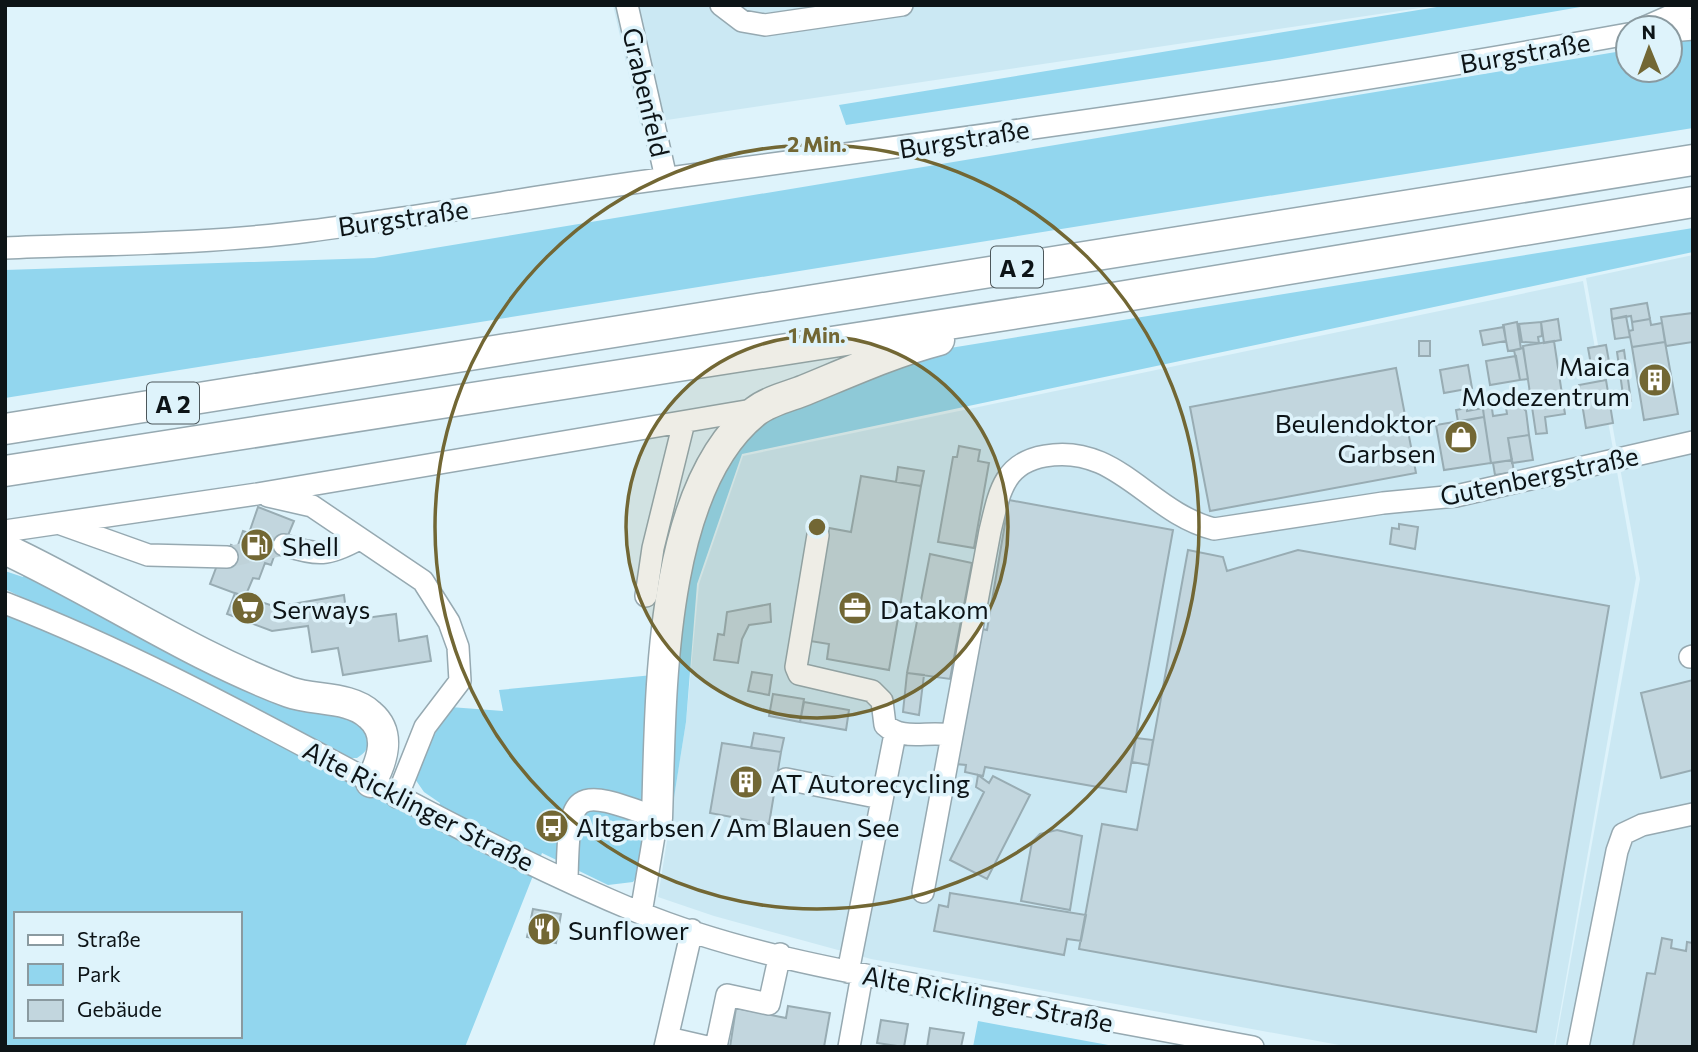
<svg xmlns="http://www.w3.org/2000/svg" width="1698" height="1052" font-family="Commissioner,sans-serif">
	<rect width="100%" height="100%" fill="#def3fb"/>
	<path fill="#cbe8f3" d="M613 5H1440L640 124Z
		M1693 255V1047H1555L1640 579 1586 278Z
		M1583 281 1636 578 1554 1047H1350L871 959 714 916 658 897 686 722 699 584 743 456Z"/>
	<path fill="#92d6ee" fill-rule="evenodd" d="M1449 5H1592L1282 59 846 125 839 105Z
		M1690 39 1693 41V128L5 398V270L374 258 1628 50V70H1670V43Z
		M1693 228V252L742 454 697 584 686 722 669 829 633 882 608 885 542 853 465 1047H5V613C153 669 293 749 433 822L440 803 424 792 415 779 419 762 450 707 503 711 499 690 653 675 688 574 709 494 733 450 772 415 944 349ZM16 914H240V1036H16Z
		M5 571 23 577 26 571 361 722C368 737 374 748 357 758H349L5 589Z
		M978 1021 1119 1047H973Z"/>
	<path fill="#c2d6de" stroke="#98acb3" stroke-width="2" d="M1647 303 1650 319 1632 322 1631 316 1612 319 1611 309Z
		M1693 313V342L1666 346 1661 317Z
		M1626 316 1630 337 1615 339 1612 319Z
		M1558 319 1561 340 1544 343 1541 322Z
		M1650 319 1651 325 1662 323 1665 342 1632 347 1629 331 1633 330 1632 322Z
		M1517 322 1521 349 1508 351 1503 325Z
		M1541 322 1542 336 1538 337 1539 343 1522 342 1519 324Z
		M1504 327 1506 341 1483 345 1480 331Z
		M1419 341H1430V356H1419Z
		M1554 341 1565 414 1545 417 1547 433 1536 434 1523 346Z
		M1665 342 1678 414 1644 420 1632 347Z
		M1606 345 1610 367 1592 370 1588 348Z
		M1523 348 1528 379 1520 380 1514 350Z
		M1624 350 1631 401 1624 402 1617 352Z
		M1516 356 1520 380 1490 385 1486 361Z
		M1468 365 1472 388 1444 393 1440 370Z
		M1396 368 1416 473 1210 511 1190 407Z
		M1606 380 1613 423 1586 428 1579 385Z
		M1516 400 1526 411 1529 435 1508 438 1512 460 1491 463 1482 403 1491 401 1493 416 1507 414 1505 401Z
		M1467 408V411L1483 408 1484 417 1458 422 1456 410Z
		M1484 417 1491 463 1444 470 1436 425Z
		M1529 435 1533 460 1512 463 1508 438Z
		M959 446 980 450 978 461 989 463 974 548 938 542 953 457H957Z
		M1512 460 1514 472 1495 475 1493 463Z
		M898 467 924 471 921 486 896 482Z
		M861 476 921 486 889 670 827 659 829 644 810 641 829 528 851 532Z
		M1009 500 1173 530 1126 792 985 767 983 776 965 772 966 765 956 764 982 629 987 630Z
		M258 507 294 521 282 550 277 548 271 565 265 563 259 579 253 578 245 597 210 584 219 560 225 562 231 545 237 548 243 531 249 533Z
		M1399 524 1418 527 1415 549 1390 544 1392 528 1399 529Z
		M1188 550 1223 557 1227 571 1298 550 1609 606 1536 1032 1079 949 1102 824 1137 830Z
		M930 554 972 563 950 679 907 673Z
		M235 593 276 607 344 595 347 618H352L350 607 364 605 366 618 396 614 399 641 427 636 431 661 343 675 338 648 312 652 308 626 272 631 227 614Z
		M770 604 771 622 749 625 742 639 738 663 714 660 718 634 724 635 727 612Z
		M752 672 772 675 769 695 748 691Z
		M907 673 924 675 919 715 903 712Z
		M1693 680V770L1661 778 1641 693Z
		M773 694 804 699 800 722 769 716Z
		M804 702 849 710 846 730 800 722Z
		M754 733 784 738 781 752 751 748Z
		M1136 738 1153 740 1149 765 1132 762Z
		M722 743 781 752 769 824 710 813Z
		M978 775 989 783 993 776 1030 795 987 879 950 860 984 792 976 787Z
		M1057 830 1082 836 1070 910 1021 901 1032 842 1040 834Z
		M950 893 1086 915 1081 941 1067 939 1064 955 934 931 939 905 948 907Z
		M533 909 561 914 556 943 527 937Z
		M1662 938 1672 940 1671 948 1686 951 1687 942 1693 943V1047H1633L1647 973 1655 974Z
		M788 1006 830 1013 824 1047H730L736 1008 786 1018Z
		M881 1020 908 1024 904 1047 877 1043Z
		M930 1028 964 1033 961 1047H927Z"/>
	<g fill="none" stroke-linecap="round" stroke-linejoin="round">
		<path stroke="#bfd2d9" stroke-width="21" stroke-dasharray="21 10" stroke-linecap="butt" d="M227 557 284 545"/>
		<defs>
			<path id="minor" d="M627 5 666 178
				M721 5 742 21 765 25 902 5
				M1643 28 1693 6
				M1670 31 1693 29
				M5 248C106 244 209 244 309 231 429 216 548 194 668 178 988 135 1310 92 1628 34
				M268 496 312 506 423 581 449 622 458 647 460 681 425 727 397 797
				M61 524 148 555 227 557
				M5 531 257 494 758 409
				M818 535 796 667 799 674 872 691 882 701 885 725C902 741 926 731 951 735
				M284 545C318 556 328 556 359 539
				M646 596 653 548 684 422
				M5 603C224 688 421 822 638 912 735 952 847 972 950 991 1051 1010 1152 1028 1253 1047
				M1690 657 1693 656
				M786 779 881 798
				M567 879C569 790 572 786 657 818L641 913
				M923 892 990 531C999 494 1003 463 1045 456 1117 443 1148 512 1214 529L1383 503 1456 496 1693 442
				M848 972 895 734
				M668 1038 707 1047
				M665 1047 692 930
				M716 1047 727 995 769 1004 780 954
				M849 1047 862 975
				M1578 1047 1617 851 1623 834 1642 825 1693 814"/>
			<path id="highway" d="M5 429 1693 160
				M5 471 1089 302 1693 202
				M5 549C101 594 190 655 289 692 314 701 350 696 370 715 392 734 382 761 371 782
				M657 818C661 702 657 489 756 411 769 401 790 396 805 390 849 372 893 352 939 340"/>
		</defs>
		<use href="#minor" stroke="#96a9b1" stroke-width="24"/>
		<use href="#highway" stroke="#96a9b1" stroke-width="33"/>
		<use href="#minor" stroke="#fff" stroke-width="21"/>
		<use href="#highway" stroke="#fff" stroke-width="30"/>
	</g>
	<circle cx="817" cy="527" r="191" fill="#726734" fill-opacity=".12"/>
	<g fill="none" stroke="#726734" stroke-width="3.5">
		<circle cx="817" cy="527" r="191"/>
		<circle cx="817" cy="527" r="382"/>
	</g>
	<defs>
		<symbol id="building-disc" viewBox="-11 -11 22 22"><circle r="9.5" fill="#726734" stroke="#def3fb"/><path d="M-4-6H4V6H1V3H-1V6H-4ZM-2.5-4.3h1.7v1.8h-1.7ZM.8-4.3h1.7v1.8H.8ZM-2.5-1h1.7V.8h-1.7ZM.8-1h1.7V.8H.8Z" fill="#fff"/></symbol>
		<symbol id="shop-disc" viewBox="-11 -11 22 22"><circle r="9.5" fill="#726734" stroke="#def3fb"/><path d="M-5-2.5h2.3a2.7 3.5 0 0 1 5.4 0H5L5.5 6h-11ZM-1.5-2.5h3a1.5 2.3 0 0 0-3 0Z" fill="#fff"/></symbol>
		<symbol id="fuel-disc" viewBox="-11 -11 22 22"><circle r="9.5" fill="#726734" stroke="#def3fb"/><path d="M-5.5-6h7V0h2V4h1.3V-2.5L3-4.5l.8-.8L6-3V5H2.5V1h-1V6h-7ZM-4.2-4.7v3.2H.2V-4.7Z" fill="#fff"/></symbol>
		<symbol id="supermarket-disc" viewBox="-11 -11 22 22"><circle r="9.5" fill="#726734" stroke="#def3fb"/><path d="M-6-5.5h2.5l.6 2H6L4.5 2H-2.5L-4.4-4H-6ZM-1.5 3.2a1.3 1.3 0 1 0 .1 0ZM3 3.2a1.3 1.3 0 1 0 .1 0Z" fill="#fff"/></symbol>
		<symbol id="office-disc" viewBox="-11 -11 22 22"><circle r="9.5" fill="#726734" stroke="#def3fb"/><path d="M-6-3h4V-5.5h4V-3h4V5H-6ZM-1-4.5V-3h2v-1.5ZM-6 0V1H6V0Z" fill="#fff"/></symbol>
		<symbol id="bus-disc" viewBox="-11 -11 22 22"><circle r="9.5" fill="#726734" stroke="#def3fb"/><path d="M-5-6H5V4H4V6H2V4H-2V6H-4V4H-5ZM-3.5-4V0h7V-4ZM-3.5 1.2v1.5H-2V1.2ZM2 1.2v1.5H3.5V1.2Z" fill="#fff"/></symbol>
		<symbol id="restaurant-disc" viewBox="-11 -11 22 22"><circle r="9.5" fill="#726734" stroke="#def3fb"/><path d="M-5-6h1v4h1v-4h1v4h1v-4h1v5L-1.5 .5V6h-2V.5L-5-1ZM5-6V6H3V1.5H1.5Q1.5-4 5-6Z" fill="#fff"/></symbol>
	</defs>
	<g fill-rule="evenodd">
		<use href="#building-disc" x="1636" y="361" width="38" height="38"/>
		<use href="#shop-disc" x="1442" y="418" width="38" height="38"/>
		<use href="#fuel-disc" x="238" y="526" width="38" height="38"/>
		<use href="#supermarket-disc" x="229" y="589" width="38" height="38"/>
		<use href="#office-disc" x="836" y="589" width="38" height="38"/>
		<use href="#building-disc" x="727" y="763" width="38" height="38"/>
		<use href="#bus-disc" x="533" y="807" width="38" height="38"/>
		<use href="#restaurant-disc" x="525" y="910" width="38" height="38"/>
	</g>
	<g text-anchor="middle" dominant-baseline="central" stroke-width="7" stroke-linejoin="round" paint-order="stroke">
		<g fill="#def3fb" stroke="#4c575b" stroke-width="2">
			<rect x="991" y="246.5" width="52" height="41" rx="5"/>
			<rect x="147" y="382.5" width="52" height="41" rx="5"/>
		</g>
		<g font-size="24" font-weight="bold" fill="#0d1417">
			<text x="1017" y="267">A 2</text>
			<text x="173" y="403">A 2</text>
		</g>
		<g font-size="26" fill="#0d1417" stroke="#def3fb">
			<text transform="translate(1525 52) rotate(-10)">Burgstraße</text>
			<text transform="translate(647 92) rotate(77)">Grabenfeld</text>
			<text transform="translate(964 138) rotate(-9)">Burgstraße</text>
			<text transform="translate(403 217) rotate(-8)">Burgstraße</text>
			<text transform="translate(1539 475) rotate(-12)">Gutenbergstraße</text>
			<text transform="translate(419 805) rotate(27)">Alte Ricklinger Straße</text>
			<text transform="translate(988 998) rotate(11)">Alte Ricklinger Straße</text>
		</g>
		<g font-size="26" fill="#0d1417" stroke="#def3fb" text-anchor="start">
			<text x="1630" y="365" text-anchor="end">Maica<tspan x="1630" dy="30">Modezentrum</tspan></text>
			<text x="1436" y="422" text-anchor="end">Beulendoktor<tspan x="1436" dy="30">Garbsen</tspan></text>
			<text x="282" y="545">Shell</text>
			<text x="272" y="608">Serways</text>
			<text x="880" y="608">Datakom</text>
			<text x="770" y="782">AT Autorecycling</text>
			<text x="576" y="826">Altgarbsen / Am Blauen See</text>
			<text x="568" y="929">Sunflower</text>
		</g>
	</g>
	<circle cx="817" cy="527" r="10" fill="#726734" stroke="#def3fb" stroke-width="3.5"/>
	<g font-size="21" text-anchor="middle" font-weight="bold" fill="#726734" stroke="#def3fb" stroke-width="7" stroke-linejoin="round" paint-order="stroke">
		<text x="817" y="152">2 Min.</text>
		<text x="817" y="343">1 Min.</text>
	</g>
	<rect width="1698" height="1052" fill="none" stroke="#0d1417" stroke-width="14"/>
	<rect x="14" y="912" width="228" height="126" fill="#def3fb" stroke="#8a9aa0" stroke-width="2"/>
	<rect x="28" y="935" width="35" height="10" fill="#ffffff" stroke="#8a9aa0" stroke-width="2"/>
	<text x="77" y="947" font-size="21" fill="#0d1417">Straße</text>
	<rect x="28" y="964" width="35" height="21" fill="#92d6ee" stroke="#8a9aa0" stroke-width="2"/>
	<text x="77" y="982" font-size="21" fill="#0d1417">Park</text>
	<rect x="28" y="1000" width="35" height="21" fill="#c2d6de" stroke="#8a9aa0" stroke-width="2"/>
	<text x="77" y="1017" font-size="21" fill="#0d1417">Gebäude</text>
	<g transform="translate(1649 49) rotate(359)"><circle r="33" fill="#def3fb" stroke="#8a9aa0" stroke-width="2"/>
	<path d="M0-5L12 26L0 18L-12 26Z" fill="#726734"/>
	<text y="-10" font-size="19" font-weight="bold" text-anchor="middle" fill="#0d1417">N</text>
	</g>
</svg>
